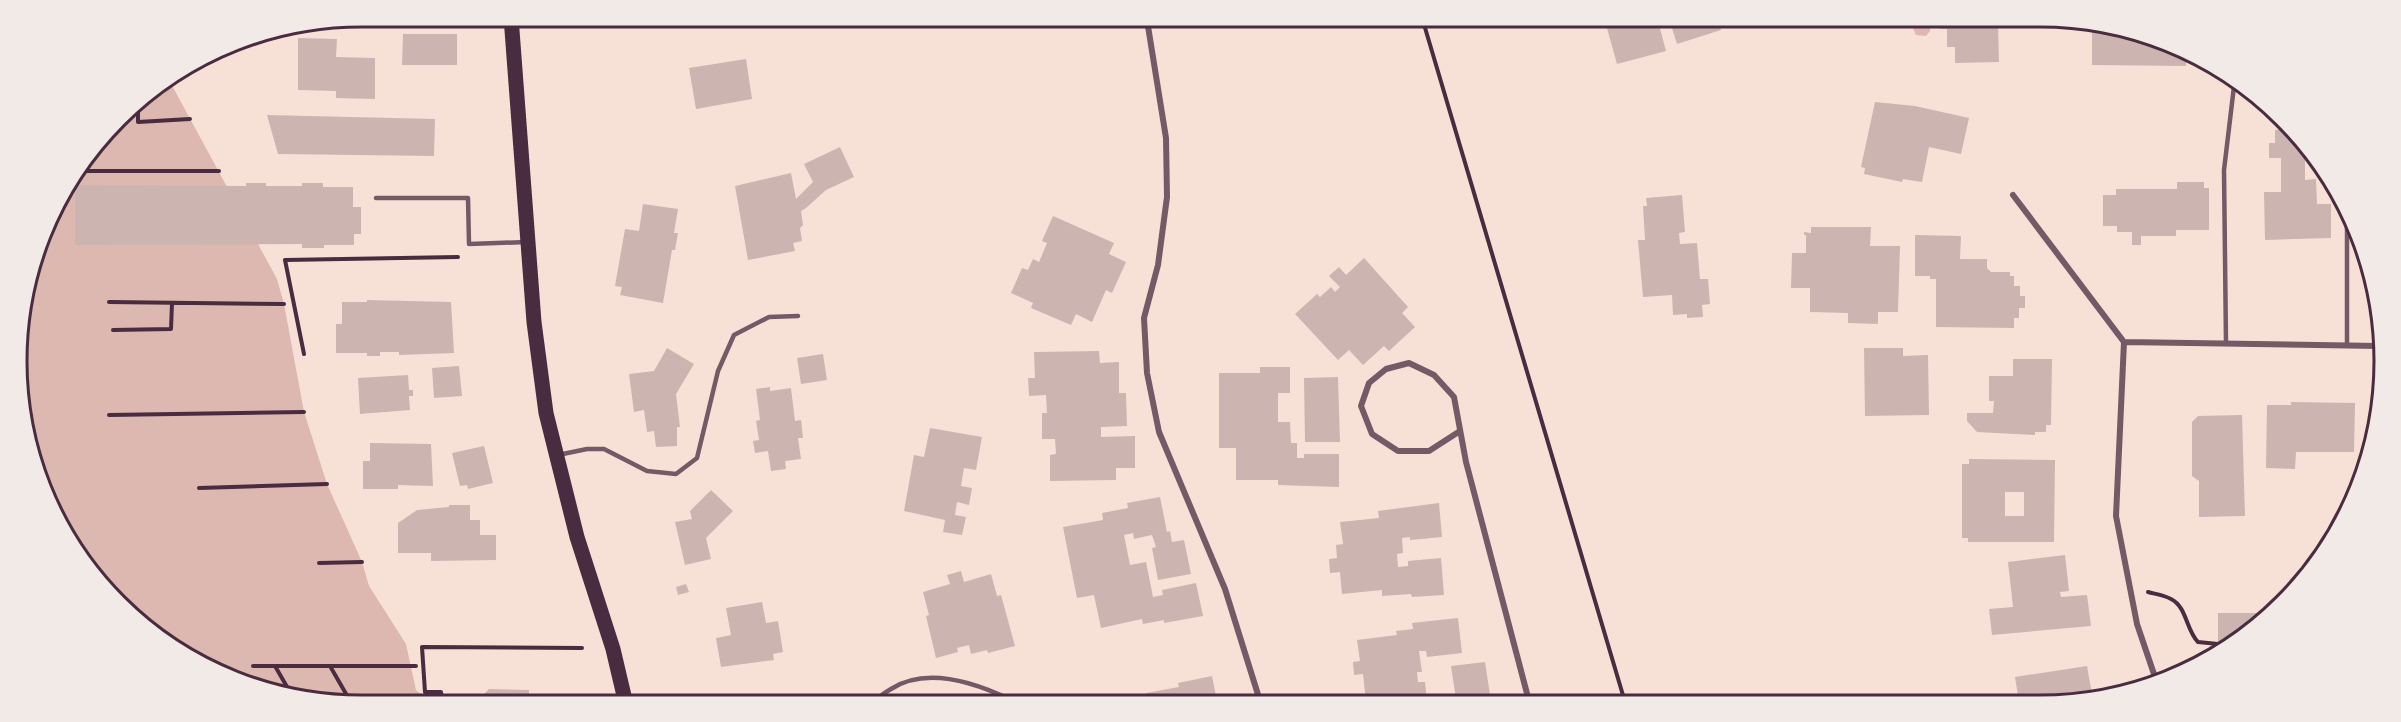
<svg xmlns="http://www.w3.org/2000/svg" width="2401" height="722" font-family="Lato,sans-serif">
	<rect width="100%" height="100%" fill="#f7e1d7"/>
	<path fill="#dcb8b0" d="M1910 22 1931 23 1930 31 1926 36 1916 35Z
		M169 80 277 279 284 304 304 412 327 484 362 562 369 586 406 644 416 690 427 699H293L170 648 75 553 28 450 19 316 52 208 134 102Z"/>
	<path fill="#ccb4b1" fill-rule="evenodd" d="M1605 21H1658L1666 51 1617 64Z
		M1670 22H1719L1721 30 1677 44Z
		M1940 23H1998L1999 62 1955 63V47H1947V29H1940Z
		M2092 23H2108L2186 56V66L2092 65Z
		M403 34H457V65H402Z
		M298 38 337 39 336 57 375 58V99L336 98V91L298 90Z
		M746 59 752 99 696 109 689 68Z
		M1875 102 1915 106 1969 118 1961 154 1929 147 1922 182 1903 179 1902 182 1864 174 1865 168 1861 167Z
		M267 115 435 119 434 156 278 154Z
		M2286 129 2314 158H2305V180L2316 179 2317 204H2331V238L2265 240 2264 192H2281V158H2269V143H2275V130Z
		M840 147 854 177 826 190 806 208 801 211 803 225 800 228 802 241 793 243 795 251 748 260 735 186 791 173 796 199 813 182 804 164Z
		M2177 182H2204V188H2209V230H2176V236H2141V245H2132V232H2117V226H2103V195H2116V189H2177Z
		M246 183H266V186H302V183H323V187H353V207H361V234H354V245H324V248H302V244L75 245V185L246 186Z
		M1682 195 1685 232 1679 233 1680 244 1697 243 1700 279H1708L1710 304 1702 305 1703 317 1687 318V314L1673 315 1672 295 1643 297 1638 240H1645L1643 206H1647L1646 198Z
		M643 204 678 209 674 233H678L675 250H672L663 303 620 295 622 287 615 286 625 229 639 231Z
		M1053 216 1114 243 1109 254 1126 262 1112 293 1106 290 1092 322 1076 314 1071 325 1031 308 1033 303 1011 293 1022 268 1028 270 1033 259 1039 262 1047 243 1042 241Z
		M1811 227H1871L1870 246H1900L1898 312H1878V324L1848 323V313L1810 312V288H1791L1792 253H1806V235H1804V232L1811 233Z
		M1915 235 1961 236 1960 259H1987V268L1991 272H2010V276H2014V286H2020V296H2025V308H2019V318H2014V328L1936 327V279H1930V276H1915Z
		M1364 258 1408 307 1402 313 1415 327 1389 351 1384 346 1363 365 1349 350 1338 360 1295 314 1317 294 1320 297 1331 287 1335 292 1340 287 1329 276 1339 267 1346 275Z
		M367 300 451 302 454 353 399 355V352H380V356H367V353H336V324H342V302H367Z
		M667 348 694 364 676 394 680 427H677V446L656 447 654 431 647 432 644 410 634 412 629 374 654 371Z
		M1864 348H1903V356L1928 355 1929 415 1865 416Z
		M1099 351 1100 363 1119 362V393H1126L1127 426 1101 427V437L1135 436V468H1116V480L1050 481V455L1056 454 1055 439H1042V413H1047L1046 395 1029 396 1028 378H1035L1034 352Z
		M823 354 827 380 801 384 797 358Z
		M2013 359H2052L2051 425H2046V432H2035V435L1977 432 1967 421V413H1993L1994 401H1989V376H2013Z
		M459 366 462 396 434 398 432 368Z
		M1260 367H1290V393H1278V422H1290L1291 443H1297V458H1304V454H1339V487L1278 485V480H1236V448H1219V373H1260Z
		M408 375 409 390H413V396H409L410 410 360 414 358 378Z
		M1338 377 1340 442H1305L1304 378Z
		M770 387V391L791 388 795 421 801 420 803 438H798L801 459 785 461 786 469 771 471 768 451 755 453 753 441 759 440 756 421 760 420 756 389Z
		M2291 402 2355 403 2354 452H2296L2295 469 2266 468 2267 405H2291Z
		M2242 415 2245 516 2199 517V481L2192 476V422L2198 416Z
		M930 428 982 437 976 470 964 468 961 486 972 488 969 505 957 502 955 515 966 517 962 535 943 532 945 520 904 511 914 455 924 457Z
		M370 443 431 444 433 486 398 485V489H363V461H370Z
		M484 446 493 483 468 489 467 485 460 486 452 453Z
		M1969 459 2055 460 2054 542H1968V538H1962V464H1969ZM2005 492H2024V516H2005Z
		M711 490 733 511 706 538 711 559 685 565 675 522 692 519 690 511Z
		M1160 497 1167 532 1170 531 1172 542 1184 540 1191 574 1158 580 1152 548 1156 547 1152 535 1134 539 1133 533 1124 535 1130 565 1146 562 1153 597 1163 595 1162 590 1196 583 1203 616 1164 623V620L1143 624 1142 619 1101 628 1094 595 1077 598 1063 527 1103 520 1102 513 1128 508 1127 503Z
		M1439 503 1442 537 1410 540V537L1402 538 1403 553 1397 554 1398 567 1408 566V561L1441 558 1444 595 1412 597 1411 594 1382 596V590L1342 594 1340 572 1330 573 1329 559 1337 558 1336 545 1343 544 1340 522 1379 518 1378 511Z
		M449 505H470V520H480V535H496V560L431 561V553H398V523L417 510 449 507Z
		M2065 555 2069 591 2060 592 2061 597 2087 595 2091 626 1992 635 1989 609 2013 607 2008 562Z
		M961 571 964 582 991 574 997 596 1001 595 1015 646 988 653 987 650 971 654 969 645 957 648 958 652 936 658 926 616 929 615 923 592 950 584 947 575Z
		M686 584 689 592 678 595 676 587Z
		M762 602 766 623 778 621 783 652 773 654 774 660 721 667 716 638 731 635 726 608Z
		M2218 613H2262V623L2218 650Z
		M1458 618 1462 653 1427 657 1426 651H1419L1422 672H1417L1418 682H1425L1427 701H1366L1363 674 1354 675 1353 662 1360 661 1357 640 1397 635 1396 631 1413 629 1412 623Z
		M1485 662 1490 695 1456 699 1451 666Z
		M2087 666 2093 700 2085 703 2019 702 2015 677Z
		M1212 676 1217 701H1148L1146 693 1179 687 1178 683Z
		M489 689 529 690V699H479Z"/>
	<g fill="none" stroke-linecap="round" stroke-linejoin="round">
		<path stroke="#4a2c40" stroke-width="4" d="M1423 21 1625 702
			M125 113 138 112V122L190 119
			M80 171H219
			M109 302 284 304
			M113 330 171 329 172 303
			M304 354 285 260 458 257
			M109 415 304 412
			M199 488 327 484
			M319 563 362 562
			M2148 592C2155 594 2164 595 2171 599 2187 607 2186 630 2198 642L2218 644
			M253 666H416
			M275 666 294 699
			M330 666 349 699
			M442 699 441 692H425L422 647 582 648"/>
		<path stroke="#755966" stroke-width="4.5" d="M376 198H468L469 244 526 242
			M2347 220V345
			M2226 343 2224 170 2235 78
			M558 455 587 449H604L647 471 676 474 697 458 718 371 734 335 769 317 798 316
			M877 700C880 695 886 692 891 689 927 666 976 683 1011 700"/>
		<path stroke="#755966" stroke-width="6" d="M1147 20 1166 138 1167 197 1158 265 1144 318 1147 373 1159 432 1225 589 1260 701
			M2013 195 2124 342 2116 516 2137 624 2157 683
			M2124 342 2378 346
			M1460 431 1429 451H1398L1372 434 1361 406 1369 383 1386 369 1409 363 1434 375 1454 397 1466 462 1529 701"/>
		<path stroke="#4a2c40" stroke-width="15" d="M511 17 534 322 546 413 577 537 613 649 625 700"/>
	</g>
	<path d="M0 0H2401V722H0ZM361 27H2040A334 334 0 0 1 2374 361V361A334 334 0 0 1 2040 695H361A334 334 0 0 1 27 361V361A334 334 0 0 1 361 27Z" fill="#f1eae7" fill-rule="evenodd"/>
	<path fill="none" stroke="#4a2c40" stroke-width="3" d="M361 27H2040A334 334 0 0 1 2374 361V361A334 334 0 0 1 2040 695H361A334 334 0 0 1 27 361V361A334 334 0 0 1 361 27Z"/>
</svg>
